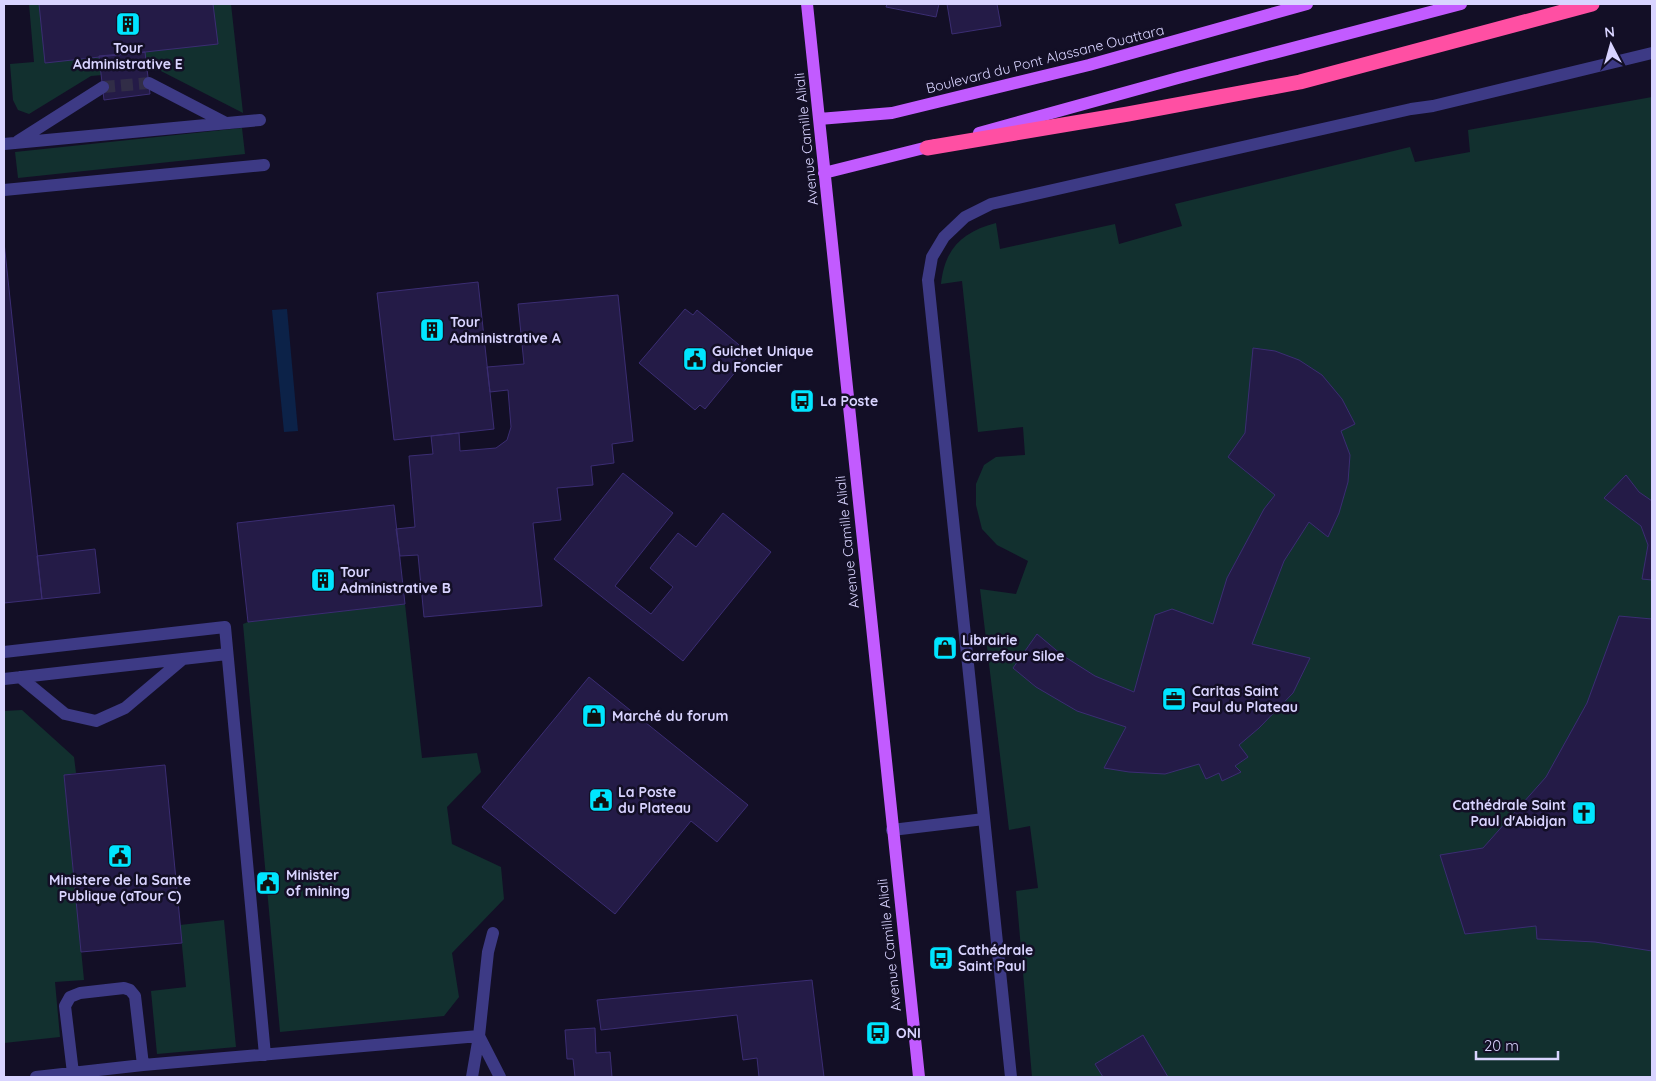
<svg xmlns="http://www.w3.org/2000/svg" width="1656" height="1081" font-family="Quicksand,sans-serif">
	<rect width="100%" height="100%" fill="#130f26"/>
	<path fill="#12302f" d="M29 4H231L243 113 159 70 91 76 29 114 18 110 13 100 10 64 34 62Z
		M1652 97V1077H1032L1016 891 1038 888 1030 826 1009 830 980 589 1016 594 1028 561 997 545 982 529 976 505V484L984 465 996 457 1025 455 1023 427 978 432 962 281 941 284C945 248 962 232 996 223L1000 249 1115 224 1119 244 1182 226 1175 204 1410 147 1415 162 1470 152 1468 130Z
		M242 128 245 154 18 178 15 152Z
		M405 604 422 758 477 753 481 772 447 807 452 844 501 867 504 899 452 953 459 997 444 1016 280 1032 243 624 248 622Z
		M22 710 74 757 76 773 64 775 84 980 55 982 60 1037 4 1043V711Z
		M224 920 236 1047 157 1054 151 991 186 987 180 925Z"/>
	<path fill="#0c2248" d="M287 309 298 431 284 432 272 310Z"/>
	<path fill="#241b47" stroke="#3b2d73" d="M39 4H213L218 44 45 63Z
		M887 4H939L936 17 886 7Z
		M947 4H997L1001 26 952 34Z
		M145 52 150 94 104 100 99 56Z
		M4 242 42 599 4 603Z
		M478 282 494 429 394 440 377 293Z
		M618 295 633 441 612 444 614 463 591 466 593 485 557 488 561 520 533 523 542 606 424 617 418 555 400 556 396 529 415 527 409 456 433 454 431 436 459 433 460 451 496 448 507 440 511 427 508 390 490 392 487 367 524 364 518 304Z
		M685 309 693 315 697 310 750 354 705 409 700 405 695 410 639 363Z
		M1253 348 1275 351 1299 360 1322 375 1342 399 1355 424 1341 431 1350 455 1348 482 1339 513 1328 537 1309 522 1302 533 1284 561 1252 644 1310 658 1293 693 1259 728 1239 745 1248 757 1235 766 1241 772 1222 781 1219 773 1206 779 1199 764 1165 774 1129 772 1104 768 1126 727 1077 711 1036 687 1013 668 1037 634 1062 655 1095 676 1134 692 1155 615 1172 609 1213 624 1227 578 1264 509 1275 495 1228 457 1245 433Z
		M623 473 673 513 615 586 651 614 673 587 650 568 678 533 696 547 723 513 771 552 683 661 554 559Z
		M1626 475 1639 492 1652 501V580L1642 579 1648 545 1641 526 1604 498Z
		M394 505 405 604 248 622 237 523Z
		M95 549 100 593 42 599 37 556Z
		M1619 616 1652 619V951L1595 942 1537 939 1536 926 1465 934 1440 855 1483 848 1546 777 1587 703Z
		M589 677 748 805 717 842 691 821 615 914 482 807Z
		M165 765 182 943 81 952 64 775Z
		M812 980 824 1077H759L757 1058 743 1060 737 1015 601 1030 597 1000Z
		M595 1028 596 1053 610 1052 612 1077H575L573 1059H567L565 1030Z
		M1143 1035 1168 1077H1103L1095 1064Z"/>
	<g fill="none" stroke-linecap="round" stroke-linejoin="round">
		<path stroke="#312d47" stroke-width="12" stroke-dasharray="12 6" stroke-linecap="butt" d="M103 87 149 83"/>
		<path stroke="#3d3a85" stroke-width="12" d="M149 83 226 123
			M18 141 103 87
			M4 144 260 120
			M4 190 264 165
			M4 652 225 627 265 1055
			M20 677 65 714 96 721 125 708 183 659
			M4 679 227 654
			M892 830 984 819
			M479 1036 500 1077
			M73 1073 65 1006 70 997 80 993 124 988 130 990 135 996 143 1065
			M36 1077 143 1065 479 1036
			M472 1077 479 1036 488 952 493 933
			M1011 1077 928 280 932 257 944 237 965 217 991 204 1411 109 1433 106 1652 53"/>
		<path stroke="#c25bff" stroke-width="12" d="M807 4 919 1077
			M819 119 892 113 1089 65 1307 4
			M979 133 1178 78 1461 4
			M824 173 936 145"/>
		<path stroke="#ff4fa3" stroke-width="15" d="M927 148 1128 114 1300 82 1592 4"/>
	</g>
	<defs>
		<symbol id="building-square" viewBox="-11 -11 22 22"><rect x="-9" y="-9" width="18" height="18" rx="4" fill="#00e5ff" stroke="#130f26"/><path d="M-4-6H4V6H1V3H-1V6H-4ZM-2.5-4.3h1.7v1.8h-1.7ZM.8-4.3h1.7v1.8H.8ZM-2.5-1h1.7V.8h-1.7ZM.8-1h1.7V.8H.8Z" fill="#111"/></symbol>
		<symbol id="civic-square" viewBox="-11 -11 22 22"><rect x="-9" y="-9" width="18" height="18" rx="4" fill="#00e5ff" stroke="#130f26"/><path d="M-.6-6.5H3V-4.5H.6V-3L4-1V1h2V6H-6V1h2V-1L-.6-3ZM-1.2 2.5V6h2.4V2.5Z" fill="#111"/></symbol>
		<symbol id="bus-square" viewBox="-11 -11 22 22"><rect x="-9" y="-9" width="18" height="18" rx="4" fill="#00e5ff" stroke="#130f26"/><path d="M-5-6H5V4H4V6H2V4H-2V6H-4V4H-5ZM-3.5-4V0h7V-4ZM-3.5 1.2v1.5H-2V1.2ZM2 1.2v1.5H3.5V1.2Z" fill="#111"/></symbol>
		<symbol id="shop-square" viewBox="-11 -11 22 22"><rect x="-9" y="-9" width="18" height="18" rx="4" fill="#00e5ff" stroke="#130f26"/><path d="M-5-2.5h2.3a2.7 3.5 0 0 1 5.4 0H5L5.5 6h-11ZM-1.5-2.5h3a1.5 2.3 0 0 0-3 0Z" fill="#111"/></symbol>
		<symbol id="office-square" viewBox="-11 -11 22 22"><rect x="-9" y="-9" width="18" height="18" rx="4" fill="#00e5ff" stroke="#130f26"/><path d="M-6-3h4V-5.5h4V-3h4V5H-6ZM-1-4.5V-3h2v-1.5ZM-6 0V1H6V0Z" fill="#111"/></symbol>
		<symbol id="church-square" viewBox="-11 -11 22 22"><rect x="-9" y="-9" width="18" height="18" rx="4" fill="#00e5ff" stroke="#130f26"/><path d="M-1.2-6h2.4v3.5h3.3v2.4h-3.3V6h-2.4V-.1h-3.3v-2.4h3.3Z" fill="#111"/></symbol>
	</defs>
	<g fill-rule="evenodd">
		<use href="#building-square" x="114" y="10" width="28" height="28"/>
		<use href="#building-square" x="418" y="316" width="28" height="28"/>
		<use href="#civic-square" x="681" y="345" width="28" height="28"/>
		<use href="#bus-square" x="788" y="387" width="28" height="28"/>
		<use href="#building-square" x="309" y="566" width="28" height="28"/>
		<use href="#shop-square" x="931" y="634" width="28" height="28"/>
		<use href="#office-square" x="1160" y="685" width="28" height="28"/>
		<use href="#shop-square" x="580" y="702" width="28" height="28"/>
		<use href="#civic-square" x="587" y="786" width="28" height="28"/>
		<use href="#church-square" x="1570" y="799" width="28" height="28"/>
		<use href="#civic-square" x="106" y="842" width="28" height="28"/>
		<use href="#civic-square" x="254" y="869" width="28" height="28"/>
		<use href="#bus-square" x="927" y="944" width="28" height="28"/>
		<use href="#bus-square" x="864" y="1019" width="28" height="28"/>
	</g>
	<g text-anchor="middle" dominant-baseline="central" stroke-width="5" stroke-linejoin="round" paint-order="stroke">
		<g font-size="14" font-weight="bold" fill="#d9d4ff" stroke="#130f26" text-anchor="start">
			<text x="128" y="48" text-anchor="middle">Tour<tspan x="128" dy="16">Administrative E</tspan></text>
			<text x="450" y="322">Tour<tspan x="450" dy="16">Administrative A</tspan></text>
			<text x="712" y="351">Guichet Unique<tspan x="712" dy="16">du Foncier</tspan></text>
			<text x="820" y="401">La Poste</text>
			<text x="340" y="572">Tour<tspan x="340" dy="16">Administrative B</tspan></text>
			<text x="962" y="640">Librairie<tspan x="962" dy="16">Carrefour Siloe</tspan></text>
			<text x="1192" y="691">Caritas Saint<tspan x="1192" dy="16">Paul du Plateau</tspan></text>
			<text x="612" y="716">Marché du forum</text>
			<text x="618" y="792">La Poste<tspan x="618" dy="16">du Plateau</tspan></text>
			<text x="1566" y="805" text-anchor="end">Cathédrale Saint<tspan x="1566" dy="16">Paul d'Abidjan</tspan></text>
			<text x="286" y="875">Minister<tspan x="286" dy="16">of mining</tspan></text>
			<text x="120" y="880" text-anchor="middle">Ministere de la Sante<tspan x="120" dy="16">Publique (aTour C)</tspan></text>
			<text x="958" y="950">Cathédrale<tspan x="958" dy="16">Saint Paul</tspan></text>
			<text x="896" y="1033">ONI</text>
		</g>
		<g font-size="14" fill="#d9d4ff" stroke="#130f26">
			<text transform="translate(1045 59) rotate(-14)">Boulevard du Pont Alassane Ouattara</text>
			<text transform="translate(806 139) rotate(-96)">Avenue Camille Aliali</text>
			<text transform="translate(847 542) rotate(-96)">Avenue Camille Aliali</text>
			<text transform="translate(889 945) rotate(-96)">Avenue Camille Aliali</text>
		</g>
	</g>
	<rect width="1656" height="1081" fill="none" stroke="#d9d4ff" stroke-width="10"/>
	<g transform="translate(1611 45) rotate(354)" stroke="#130f26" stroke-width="4" paint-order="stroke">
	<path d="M0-4L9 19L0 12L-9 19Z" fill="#d9d4ff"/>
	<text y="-8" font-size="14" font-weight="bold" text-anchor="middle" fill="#d9d4ff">N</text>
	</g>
	<path d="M1476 1051v8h82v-8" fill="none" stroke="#d9d4ff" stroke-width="2.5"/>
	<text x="1484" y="1051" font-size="15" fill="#d9d4ff" stroke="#130f26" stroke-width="4" paint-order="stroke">20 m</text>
</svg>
